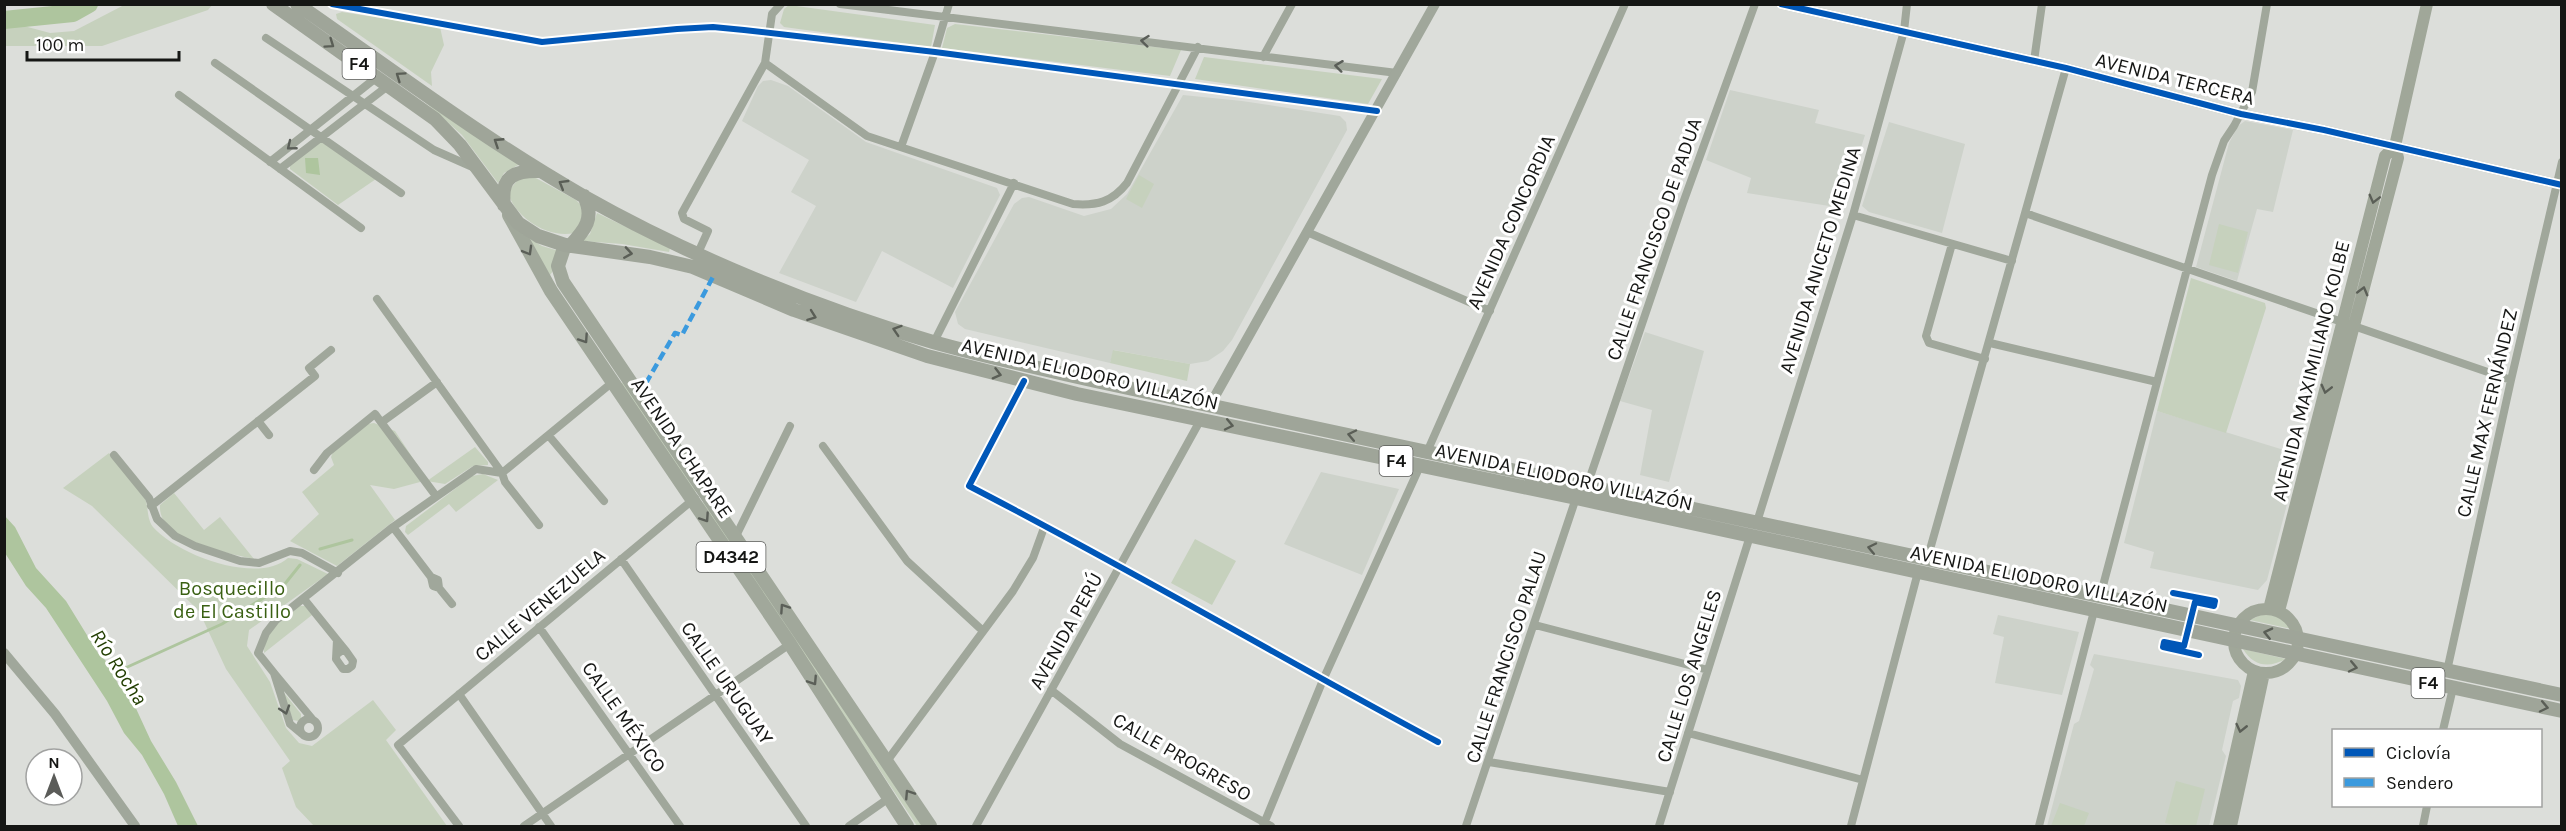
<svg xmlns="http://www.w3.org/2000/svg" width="2566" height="831" font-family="Karla,sans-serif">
	<rect width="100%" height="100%" fill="#dcdeda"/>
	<path fill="#cdd2ca" d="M771 80 788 86 866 142 997 188 1000 195 953 288 882 251 856 302 779 273 816 206 791 192 809 160 742 121 758 86 763 81Z
		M1730 90 1819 110 1815 123 1865 135 1842 208 1747 193 1751 178 1706 160Z
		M1183 95 1242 101 1340 116 1346 122 1347 130 1232 340 1223 351 1208 361 1190 364 1114 350 1110 363 965 329 958 324 955 312 1014 204 1022 198 1029 197 1084 216 1111 209 1127 194Z
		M2245 121 2293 130 2273 212 2257 209 2237 281 2196 267 2229 143 2238 126Z
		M1889 122 1965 144 1942 233 1869 212 1862 206Z
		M1645 332 1704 351 1669 482 1640 475 1652 410 1620 401Z
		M2157 411 2300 455 2267 580 2258 590 2150 568 2154 552 2124 543Z
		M1321 472 1399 489 1362 575 1284 544Z
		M1998 615 2079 632 2062 695 1995 683 2004 637 1993 634Z
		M2094 654 2238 680 2241 686 2239 698 2233 701 2222 750 2226 756 2209 826H2047L2074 724 2079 721 2094 669 2090 665Z"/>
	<path fill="#c6d1bd" d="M126 4 212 5 208 10 102 46H5V25L24 26 50 33 74 31Z
		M789 5 935 25 931 47 784 27 780 23 784 9Z
		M342 12 440 27 444 45 431 72 432 86 337 19 336 14Z
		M955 24 1181 50 1170 76 942 48 947 28Z
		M1204 57 1382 79 1368 104 1195 79Z
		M417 95 520 164 504 173 498 183 462 135Z
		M319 143H323L376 179 338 205 290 169V165Z
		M1139 175 1154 184 1142 208 1126 199Z
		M520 177H534L576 200 581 205 584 217 574 233C548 239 514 217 508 192Z
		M597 213 670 248 669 252 622 244 582 241 590 234Z
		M2219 224 2248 232 2238 273 2209 265Z
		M525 236 542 246 559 251 553 271 550 275Z
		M2191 278 2265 303 2266 308 2226 433 2157 411Z
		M1113 350 1190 364 1187 381 1110 363Z
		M624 382 698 490 694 492 620 384Z
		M374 423 395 431 424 475 420 482 394 489 370 485 395 520 337 566 290 541 319 514 302 492 334 465 331 457 333 452 367 424Z
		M475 447 488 462V465L473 466 445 484 427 481Z
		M109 453C118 464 139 483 144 496 149 505 146 518 153 527 177 555 258 585 288 558L297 559 328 574 249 630 247 646 270 682 286 728 299 743 312 746 373 700 396 730 386 740 447 826H314L296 807 282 768 290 761 226 669 199 611 92 506 63 488Z
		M483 474 498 480 456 512 449 504 408 535 405 532 406 526 472 476Z
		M174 493 204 530 220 517 254 559C228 553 157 541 160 505Z
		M705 501 922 826H917L702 503Z
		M1195 539 1236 561 1212 605 1171 583Z
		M299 606H305L312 615 264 653C264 632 284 617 299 606Z
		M2265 613 2281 616 2292 629 2250 620Z
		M2243 649 2286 659C2269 668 2254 667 2243 649Z
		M281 689 301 714V719L298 721 293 720Z
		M2176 781 2205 789 2196 826H2178L2165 823Z
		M2060 803 2089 813 2084 826H2051Z"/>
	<path fill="#aec59e" d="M305 158H318L320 175 306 173Z
		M4 515 15 527 36 568 66 601 98 653 109 664 118 684 133 702 151 741 176 782 198 826H178L164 794 142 755 124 733 107 701 46 608 26 586 5 553Z"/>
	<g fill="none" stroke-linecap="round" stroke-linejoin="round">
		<path stroke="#aec59e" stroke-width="3" d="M320 549 352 540
			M112 674 222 624 284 585 300 565"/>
		<path stroke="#aec59e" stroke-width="18" d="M4 20 73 13 89 4"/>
		<path stroke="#a0a79b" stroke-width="8" d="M332 4 542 42 677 29 713 27 744 30 935 52 1377 111
			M840 4 1397 73
			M266 38 434 150 477 169
			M1263 57 1292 4
			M2034 61 2042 4
			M215 63 401 193
			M765 63 867 136 1073 204C1097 206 1112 202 1127 183L1198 47
			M179 95 361 228
			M901 147 935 52 949 4
			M270 162 377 77
			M280 169 389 85
			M2025 213 2511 380
			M1853 215 2012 261
			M1307 232 1490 311
			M1952 244 1926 336 1929 343 1985 359
			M698 253 708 231 684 219 682 213 765 63 772 14 781 4
			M377 299 502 473 505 482 539 525
			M934 342 1014 183
			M1990 343 2157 382
			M1024 381 969 486C1128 568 1281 658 1438 742
			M258 421 269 435
			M382 422 437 382
			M549 436 604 501
			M823 446 907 561 983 631
			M1427 452 1625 4
			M114 455 149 498 157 519 175 536 195 546 240 561 259 563 290 551 302 553 338 573
			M314 470 327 453 375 414 436 496
			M1587 486 1683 203 1755 4
			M151 506 315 376 309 368 331 350
			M1757 522 1853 215 1904 31 1907 4
			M393 527 431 577 433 586 439 588
			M736 536 790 426
			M621 559 806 826
			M1927 560 2066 68
			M431 577 438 580 439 588 452 604
			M2100 597 2212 175 2224 141 2234 126 2252 92 2267 4
			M304 599 337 640
			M1535 625 1708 670
			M539 627 680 826
			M337 654 341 651H346L353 661 352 666 348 669H343L336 659 337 640 346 651
			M2447 671 2511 380 2562 162
			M274 673 258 653 266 633 276 620 393 527 476 469 502 473 614 381
			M1051 690 1120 744 1271 826
			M459 694 551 826
			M300 728a9 9 0 1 1 18 0a9 9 0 1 1-18 0Z
			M2443 730 2453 688
			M1688 733 1863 780
			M302 734 290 724 274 673 313 720
			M887 761 1013 591 1033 558 1045 525
			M1489 762 1670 792
			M459 826 398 745 695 498
			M524 826 790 644
			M849 826 889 798
			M976 826 1201 419
			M1263 826 1323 680 1420 466
			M1466 826 1576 498
			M1659 826 1750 536
			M1851 826 1918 572
			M2039 826 2094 611
			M2423 826 2427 806"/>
		<path stroke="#a0a79b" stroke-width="10" d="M1781 4 2066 68 2241 114 2324 130 2562 185
			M1210 405 1435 4
			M4 653 55 714 135 826"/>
		<path stroke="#a0a799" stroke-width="12" d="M2234 641a32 32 0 1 1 64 0a32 32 0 1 1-64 0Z
			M2269 609 2385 156 2395 146
			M2279 611 2398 158 2395 146 2427 4
			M2219 826 2254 671
			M2231 826 2264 673"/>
		<path stroke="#a1a89b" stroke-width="14" d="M509 215 551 291 790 644 907 826
			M565 245 558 266 563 282 930 826"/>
		<path stroke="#9fa599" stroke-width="14" d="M273 4 435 119 460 145 518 223 538 236 565 245 650 257 693 267 794 310 927 356 1077 394 1576 498 2562 711
			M297 4C391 69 483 139 583 196 689 256 816 308 933 342 990 358 1048 370 1105 383L2562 695
			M504 205C500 176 515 170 541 171
			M570 246C585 230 595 218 584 196"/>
		<path stroke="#3b9ade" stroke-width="4.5" stroke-dasharray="9 4.5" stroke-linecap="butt" d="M639 395 675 333 682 335 714 275"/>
		<defs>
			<path id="cycleway" d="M332 4 542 42 677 29 713 27 744 30 935 52 1377 111
				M1781 4 2066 68 2241 114 2324 130 2562 185
				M1024 381 969 486C1128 568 1281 658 1438 742
				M2173 593 2215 601 2214 606 2195 602 2184 646 2164 642 2163 647 2199 655"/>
		</defs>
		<use href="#cycleway" stroke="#fff" stroke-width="10"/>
		<use href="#cycleway" stroke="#0057b8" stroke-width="6"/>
	</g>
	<defs><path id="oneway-chevron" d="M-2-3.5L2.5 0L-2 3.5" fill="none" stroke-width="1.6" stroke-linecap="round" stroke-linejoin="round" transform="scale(1.5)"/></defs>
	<g stroke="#5a5e58">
		<use href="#oneway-chevron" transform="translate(1145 41) rotate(-174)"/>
		<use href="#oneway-chevron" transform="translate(1339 66) rotate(-173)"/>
		<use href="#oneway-chevron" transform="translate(291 146) rotate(141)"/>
		<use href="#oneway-chevron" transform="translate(285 710) rotate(72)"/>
	</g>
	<g stroke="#5a5e56">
		<use href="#oneway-chevron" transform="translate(330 44) rotate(35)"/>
		<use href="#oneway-chevron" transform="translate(400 76) rotate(-145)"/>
		<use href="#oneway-chevron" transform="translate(498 142) rotate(-147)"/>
		<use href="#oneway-chevron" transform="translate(563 184) rotate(-149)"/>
		<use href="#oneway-chevron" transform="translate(2374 199) rotate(104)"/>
		<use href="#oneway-chevron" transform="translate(628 253) rotate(9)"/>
		<use href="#oneway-chevron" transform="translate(2363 291) rotate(-75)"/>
		<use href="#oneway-chevron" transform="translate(812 316) rotate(20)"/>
		<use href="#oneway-chevron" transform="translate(897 330) rotate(-162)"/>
		<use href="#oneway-chevron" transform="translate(997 374) rotate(15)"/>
		<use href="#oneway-chevron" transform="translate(2326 389) rotate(104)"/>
		<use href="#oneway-chevron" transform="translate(1229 425) rotate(12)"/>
		<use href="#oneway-chevron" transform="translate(1352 435) rotate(-168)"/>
		<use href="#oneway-chevron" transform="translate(1872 548) rotate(-168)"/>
		<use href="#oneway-chevron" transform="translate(2268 633) rotate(-167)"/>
		<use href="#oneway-chevron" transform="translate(2353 667) rotate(12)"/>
		<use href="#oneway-chevron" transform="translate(2544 707) rotate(12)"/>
		<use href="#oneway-chevron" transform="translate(2241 728) rotate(103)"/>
	</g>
	<g stroke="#5b5f58">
		<use href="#oneway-chevron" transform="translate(528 251) rotate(60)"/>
		<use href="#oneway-chevron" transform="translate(584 339) rotate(56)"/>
		<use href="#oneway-chevron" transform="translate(705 518) rotate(56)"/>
		<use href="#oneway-chevron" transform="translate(784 608) rotate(-124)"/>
		<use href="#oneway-chevron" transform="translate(813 681) rotate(57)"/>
		<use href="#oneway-chevron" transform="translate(909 794) rotate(-123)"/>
	</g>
	<g text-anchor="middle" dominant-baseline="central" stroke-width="6" stroke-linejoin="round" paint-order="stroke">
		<g fill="#fff" stroke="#5b5c5a" stroke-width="1.5">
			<rect x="342.5" y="49" width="33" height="30" rx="4.5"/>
			<rect x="1379.5" y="446" width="33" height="30" rx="4.5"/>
			<rect x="696.5" y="542" width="69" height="30" rx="4.5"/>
			<rect x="2411.5" y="668" width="33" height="30" rx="4.5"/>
		</g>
		<g font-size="18" font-weight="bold" fill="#151614">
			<text x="359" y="64">F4</text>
			<text x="1396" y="461">F4</text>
			<text x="731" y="557">D4342</text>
			<text x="2428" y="683">F4</text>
		</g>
		<g font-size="20" fill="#151614" stroke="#fff">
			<text transform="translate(2175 79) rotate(14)">AVENIDA TERCERA</text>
			<text transform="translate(1511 222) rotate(-66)">AVENIDA CONCORDIA</text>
			<text transform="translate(1654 239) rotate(-71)">CALLE FRANCISCO DE PADUA</text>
			<text transform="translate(1820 260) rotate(-73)">AVENIDA ANICETO MEDINA</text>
			<text transform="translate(2311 371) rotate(-76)">AVENIDA MAXIMILIANO KOLBE</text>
			<text transform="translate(1090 374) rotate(13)">AVENIDA ELIODORO VILLAZÓN</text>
			<text transform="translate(2487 413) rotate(-77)">CALLE MAX FERNÁNDEZ</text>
			<text transform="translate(682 448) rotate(56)">AVENIDA CHAPARE</text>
			<text transform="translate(1564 477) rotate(12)">AVENIDA ELIODORO VILLAZÓN</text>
			<text transform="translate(2039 579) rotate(12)">AVENIDA ELIODORO VILLAZÓN</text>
			<text transform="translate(540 605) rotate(-40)">CALLE VENEZUELA</text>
			<text transform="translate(1066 631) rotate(-61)">AVENIDA PERÚ</text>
			<text transform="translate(1506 657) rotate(-72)">CALLE FRANCISCO PALAU</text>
			<text transform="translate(1689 676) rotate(-73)">CALLE LOS ANGELES</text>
			<text transform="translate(727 683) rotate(55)">CALLE URUGUAY</text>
			<text transform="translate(624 717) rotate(55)">CALLE MÉXICO</text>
			<text transform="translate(1182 757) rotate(30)">CALLE PROGRESO</text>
		</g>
		<g font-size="20" fill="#3a6013" stroke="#fff">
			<text x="232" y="588">Bosquecillo<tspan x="232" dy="23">de El Castillo</tspan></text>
		</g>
		<g font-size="21" font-style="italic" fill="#223e02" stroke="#fff">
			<text transform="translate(119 667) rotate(57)">Río Rocha</text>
		</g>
	</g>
	<rect width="2566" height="831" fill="none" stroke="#151614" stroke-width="12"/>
	<rect x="2332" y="729" width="210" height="78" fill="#ffffff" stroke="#a1a2a1" stroke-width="1.5"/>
	<rect x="2344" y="748" width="30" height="9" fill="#0057b8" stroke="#a1a2a1" stroke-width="1.5"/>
	<text x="2386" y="759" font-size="18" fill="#151614">Ciclovía</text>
	<rect x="2344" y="778" width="30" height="9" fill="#3b9ade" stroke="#a1a2a1" stroke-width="1.5"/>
	<text x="2386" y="789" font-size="18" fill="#151614">Sendero</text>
	<g transform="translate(54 777)"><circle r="28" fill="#ffffff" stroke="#a1a2a1" stroke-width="1.5"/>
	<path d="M0-4.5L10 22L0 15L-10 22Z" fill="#5b5c59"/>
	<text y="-9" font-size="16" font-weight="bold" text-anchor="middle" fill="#151614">N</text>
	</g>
	<path d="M27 51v9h152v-9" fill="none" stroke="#151614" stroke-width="3"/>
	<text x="36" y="51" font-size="18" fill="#151614" stroke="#ffffff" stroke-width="4.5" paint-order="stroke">100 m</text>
</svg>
